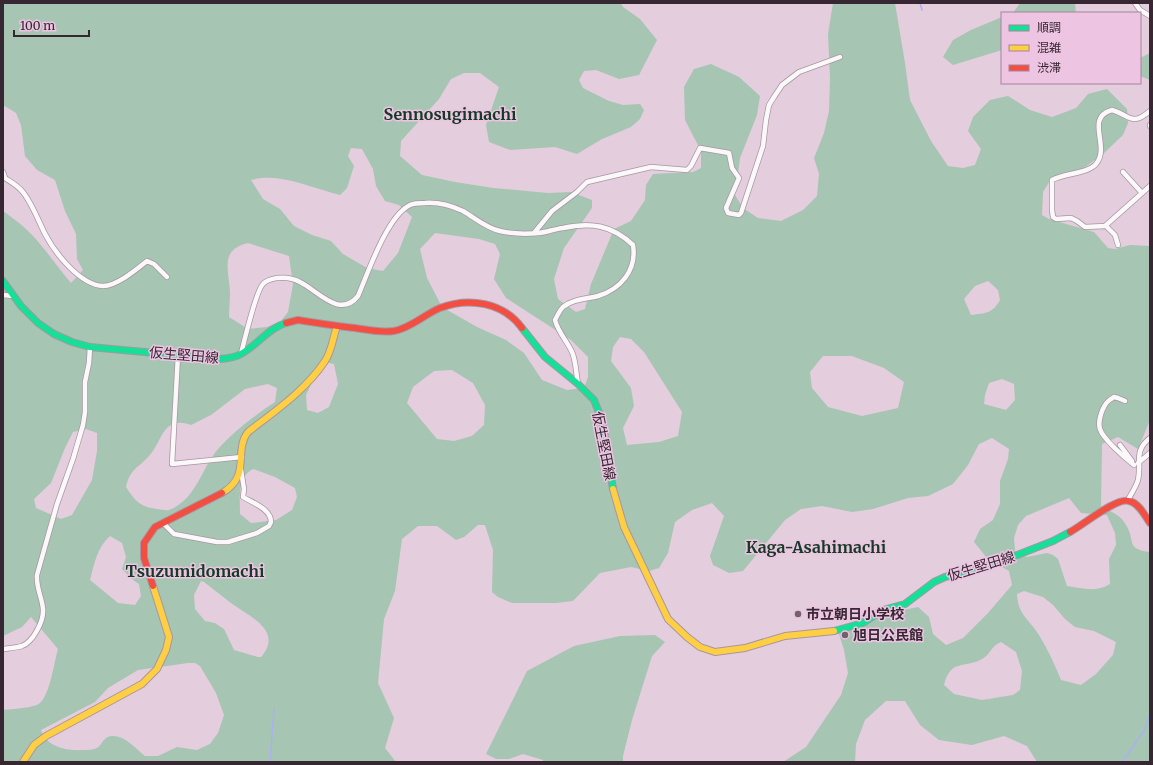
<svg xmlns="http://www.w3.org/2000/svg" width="1153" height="765" font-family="Merriweather,'Noto Sans JP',serif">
	<rect width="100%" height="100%" fill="#e4cddd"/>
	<path fill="#a6c5b3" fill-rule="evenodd" d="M3 3H621L623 7 640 19 657 40 639 75 619 79 596 70 584 71 579 80 583 88 609 101 623 105 640 104 644 110 640 119 631 127 602 139 577 154 555 147 510 150 489 142 486 125 499 87 480 73H464L451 79 439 99 401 141 400 156 422 175 455 182 493 188 548 193 571 192 592 200V208L564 248 554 279 558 299 576 312 585 309 591 284 614 229 631 221 645 200 646 185 653 174 693 172 701 168V151L685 120 684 87 694 69 711 64 739 77 760 96 757 115 740 158 735 195 743 208 758 218 781 221 803 210 817 196 819 174 814 158 824 133 829 111 830 78 828 34 833 3H895L905 63 910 100 931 141 948 166 963 168 975 165 981 149 968 131 973 117 990 100 1008 96 1030 110 1052 117 1076 108 1088 94 1107 89 1127 109 1128 123 1123 135 1103 154 1081 170 1051 179 1043 192 1042 215 1049 219 1094 232 1108 248 1115 249 1130 245 1150 246V420L1138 449 1118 437 1102 444 1101 507C1110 511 1121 515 1126 525 1136 541 1125 549 1150 552V762H1037L1027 746 1004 736 972 745 939 740 920 725 905 701H886L865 720 856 744 855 762H783L806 747 841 695 848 673 844 650 839 634 859 618 884 614 918 607 929 617 933 634 946 645 963 638 988 613 1012 585 1009 571 987 558 974 542 980 529 993 520 1000 504V481L1008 459 1009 449 992 438 979 444 968 465 953 484 928 496 908 498 873 509 852 512 822 506 801 509 785 520 743 571 729 573 713 565 710 556 724 516 712 503 692 510 675 522 668 553 659 568 649 571 631 567 600 573 573 601 556 603H512L498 597 492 592 493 550 485 525H478L464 537 456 540 437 526H418L402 539 395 591 384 619 378 683 394 718 385 748 396 762H3V710C12 709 34 708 40 703 50 694 54 663 58 649L31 617 22 627 3 636V211C16 220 30 231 40 244 51 257 60 270 71 283L83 270 77 259 76 234 65 211 55 180 37 170 25 156 21 125 16 113 3 105ZM351 148 362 149 373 169 376 186 385 201 399 205 412 217 398 253 383 271 367 268 343 254 331 241 312 235 294 226 280 209 263 199 251 180C281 172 310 188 340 195L347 188 354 166 348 156ZM435 233 479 239 495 244 500 254 494 279 506 298 571 340 588 357V377L584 388 567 390 542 380 524 353 506 340 477 327 442 307 427 278 420 249ZM248 243 289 256 293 284 288 312 281 321 267 327 248 329 229 317C229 309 230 300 230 292 229 270 219 250 248 243ZM988 281 998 290 1000 300C992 314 986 313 971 315L964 299 975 286ZM620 337 631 339 644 352 682 412 678 436 659 442 627 445 623 428 634 406 631 388 611 361 613 347ZM823 356H852L884 368 904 382 898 408 862 416 828 407 812 388 810 372ZM325 362 334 364 338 384 329 407 318 413 307 410 306 395 319 368ZM452 370 473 383 485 405 484 425 472 436 454 441 437 439 407 403 413 387 434 371ZM1002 379 1014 384 1015 400 1006 410 984 404 985 395 989 383ZM268 384 277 388 275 402C255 415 234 431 218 449 201 469 196 500 169 510 165 511 160 509 157 509 140 507 135 501 126 487 130 469 138 468 149 456 163 441 162 415 191 425L211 415 245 389ZM86 429 97 433V451L92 480 72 515 61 519 36 508 34 499 51 483 65 448 73 432ZM253 469 275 477 295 488 297 497 292 510 276 520 251 523 240 514C240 499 237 477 253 469ZM1069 498 1081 513 1107 515 1115 533 1116 545 1109 559 1110 584C1096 593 1081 588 1067 586L1058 559 1053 555 1047 553 1027 557 1020 555 1015 551 1014 538 1018 525 1026 516ZM110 536 122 543 126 557 122 569 133 580 139 584 141 596 135 605 118 603 90 580C94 565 97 547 110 536ZM201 581 204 582C213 589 222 596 231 603 249 616 284 631 261 657H258L234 650 224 629 215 623 205 621 195 609 194 595ZM1024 591 1043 597 1053 605 1065 619 1075 627 1094 631 1116 642 1113 655 1096 674 1081 685 1061 680C1055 665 1048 650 1039 635 1029 619 1018 615 1017 594ZM1001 642 1016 652 1022 671 1020 690 1013 695 982 700 954 694 944 685C951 658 964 669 982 659 990 655 991 646 1001 642ZM188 663H195L200 666 216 693 224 715 218 733 210 744 197 750 177 747 158 756H145C135 748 125 735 111 736 103 737 103 744 97 748 93 750 87 750 82 750 67 751 46 747 41 730L95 702 108 688 138 670Z
		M1020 3H1075L1076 13H1013Z
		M1002 17V50L953 65 943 57 953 40 971 30Z
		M1150 53V80L1140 76V56L1142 57Z
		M655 635 665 642 652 656 632 720 623 756V762H543V760L523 754 509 759H496L486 754 527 671 574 646 620 636Z"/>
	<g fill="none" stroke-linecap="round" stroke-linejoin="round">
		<path stroke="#adaff3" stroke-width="1.5" d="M920 3 922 10
			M270 762 274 709
			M1122 762 1144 731 1150 715"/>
		<defs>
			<path id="street" d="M1135 3 1140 10 1150 16
				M1150 111C1131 127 1130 115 1112 110 1084 118 1111 146 1096 164 1087 174 1064 173 1052 180V210L1053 217 1056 219 1071 218 1077 221 1085 227 1105 226 1150 186
				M1150 125V126
				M3 172 5 178C11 182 18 186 22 191 31 201 39 222 45 234 55 253 80 285 103 286 117 286 137 269 147 261L154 264 167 277
				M1123 172 1142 193
				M1106 226 1115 235 1118 245
				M534 233 552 211 577 192 587 182 651 167 687 170 691 166 700 148 729 153 732 168 739 178 726 208 728 213 739 215 741 213 763 146 766 120 769 105 774 97 782 85 799 72 840 57
				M3 295 13 296
				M241 354C244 342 256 291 263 284 266 280 272 279 277 278 285 277 293 278 300 282 318 291 340 319 358 296 368 273 387 216 410 205 414 203 420 203 425 203 437 202 452 206 463 211 475 218 486 228 500 231 512 234 527 234 539 233 547 232 555 229 563 228 591 222 612 225 633 245 637 270 621 289 598 296 586 299 573 299 563 307 560 310 557 316 555 320 558 332 567 341 572 352 576 361 576 373 578 384
				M178 355 172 464 242 457
				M1125 401 1118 398 1114 397C1107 401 1105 404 1102 411 1100 417 1098 423 1100 429 1103 439 1125 458 1134 465
				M1120 445 1132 461
				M1138 463 1150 453
				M1128 500C1131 494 1136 487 1138 480 1142 463 1133 451 1150 438
				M163 523 174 534 217 542H228L257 533 269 526 271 522C271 509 253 503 243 497L244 489 241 470
				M3 649C9 648 16 648 22 646 33 642 44 621 43 609 42 597 36 588 37 575L57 504 73 459 83 425 85 412V382L89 363 90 347"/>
			<path id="fast" d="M3 281 21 306 38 323 54 334 72 342 90 347 220 359C227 358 233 358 239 355 256 347 268 328 286 323
				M522 328 545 357 578 384 594 400 602 420 613 489
				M834 631 863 623 883 610 905 604 934 582 945 577 992 565 1053 541 1070 532"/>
			<path id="slow" d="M613 489 624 527 668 619 687 637 700 647 715 652 745 648 785 636 834 631
				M222 493C252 476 233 451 248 432 275 411 306 390 325 361 332 351 333 337 337 326
				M23 762 34 745 46 736 142 684 157 669 166 650 169 637 153 586"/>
			<path id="jam" d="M286 323 298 320C317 323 336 326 355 328 368 330 381 333 394 331 411 328 425 314 440 308 469 297 503 302 522 328
				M1070 532C1082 526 1116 497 1129 501 1139 503 1145 516 1150 523
				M153 586 144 558V543L155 527 222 493"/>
		</defs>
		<use href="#street" stroke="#a796a2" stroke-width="6"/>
		<use href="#fast" stroke="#a796a2" stroke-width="8"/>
		<use href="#slow" stroke="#a796a2" stroke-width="8"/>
		<use href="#jam" stroke="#a796a2" stroke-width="8"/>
		<use href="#street" stroke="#fbf8fa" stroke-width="4.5"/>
		<use href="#fast" stroke="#16e098" stroke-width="6"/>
		<use href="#slow" stroke="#ffcf43" stroke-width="6"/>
		<use href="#jam" stroke="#f24e42" stroke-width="6"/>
	</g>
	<g fill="#74616e" stroke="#edc4e1" stroke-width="1.5">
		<circle cx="798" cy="614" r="4"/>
		<circle cx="845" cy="635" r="4"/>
	</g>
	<g text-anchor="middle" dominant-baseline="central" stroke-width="3" stroke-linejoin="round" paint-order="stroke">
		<g font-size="14" fill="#372733" stroke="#edc4e1">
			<text transform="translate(184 355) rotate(5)">仮生堅田線</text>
			<text transform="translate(604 446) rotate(79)">仮生堅田線</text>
			<text transform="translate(981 566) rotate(-17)">仮生堅田線</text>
		</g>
		<g font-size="14" font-weight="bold" fill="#372733" stroke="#edc4e1" text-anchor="start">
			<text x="806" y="614">市立朝日小学校</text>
			<text x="853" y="635">旭日公民館</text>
		</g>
		<g font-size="16" font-weight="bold" fill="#143b25" stroke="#edc4e1">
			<text x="450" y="114">Sennosugimachi</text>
			<text x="816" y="547">Kaga-Asahimachi</text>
			<text x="195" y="571">Tsuzumidomachi</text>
		</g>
	</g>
	<rect width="1153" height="765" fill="none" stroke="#372733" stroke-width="8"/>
	<rect x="1001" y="12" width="140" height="72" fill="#edc4e1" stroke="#a4859b"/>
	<rect x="1009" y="25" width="20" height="6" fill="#16e098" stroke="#a4859b"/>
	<text x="1037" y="32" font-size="12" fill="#372733">順調</text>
	<rect x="1009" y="45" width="20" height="6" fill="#ffcf43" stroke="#a4859b"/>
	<text x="1037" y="52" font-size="12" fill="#372733">混雑</text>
	<rect x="1009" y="65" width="20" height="6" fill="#f24e42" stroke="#a4859b"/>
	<text x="1037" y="72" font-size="12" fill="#372733">渋滞</text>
	<path d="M14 30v6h75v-6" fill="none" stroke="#372733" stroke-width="2"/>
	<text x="20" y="30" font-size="12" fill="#372733" stroke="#edc4e1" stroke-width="3" paint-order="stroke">100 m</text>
</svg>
